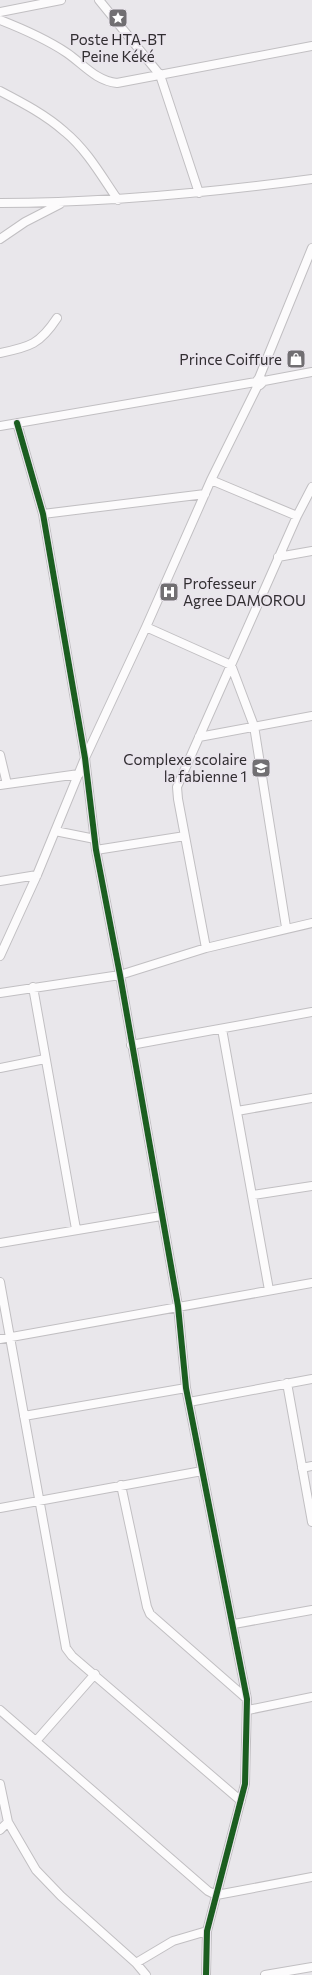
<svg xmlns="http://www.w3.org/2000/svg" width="312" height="1975" font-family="Commissioner,sans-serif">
	<rect width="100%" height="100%" fill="#e9e7eb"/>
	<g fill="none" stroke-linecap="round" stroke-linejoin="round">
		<defs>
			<path id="minor" d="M99 0 160 75 199 193
				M0 12 61 0
				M0 20C23 29 46 39 67 53 83 64 96 81 117 83L312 46
				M0 91C23 103 46 115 65 132 87 150 102 177 118 200
				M0 203C105 203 208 193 312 179
				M0 239 25 222 60 204
				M0 353C30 347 40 344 57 318
				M259 378 312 248
				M264 381 312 372
				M17 423 43 514 85 758 96 850 120 975 178 1306 186 1388 247 1699 245 1784 207 1931 206 1975
				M0 426 256 382 259 378 264 381 260 385 256 382
				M211 480 297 516
				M43 514 205 494
				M278 557 312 551
				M146 627 231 665 254 726 286 927
				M199 737 312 716
				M0 755 7 784
				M0 785 79 774
				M55 831 95 839
				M96 850 185 836
				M0 881 37 875
				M206 948 178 799 177 787 297 516 312 487
				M0 956 37 875 85 758 146 627 211 480 258 385
				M33 987 76 1229
				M0 993 120 975 206 948 312 923
				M222 1029 269 1290
				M131 1045 312 1012
				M0 1068 45 1059
				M237 1111 312 1098
				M253 1195 312 1186
				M0 1243 161 1216
				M0 1282 66 1648 72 1656 241 1801
				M0 1339 312 1283
				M287 1383 312 1522
				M189 1402 312 1379
				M24 1416 186 1388
				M302 1468 312 1466
				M121 1485 147 1607 150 1614 247 1699
				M0 1508 202 1471
				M234 1624 312 1610
				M0 1710 208 1891 216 1895 222 1894 312 1877
				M248 1710 312 1697
				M36 1741 95 1674
				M0 1784 8 1822 36 1870 61 1896 136 1963 146 1975
				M0 1830 8 1822
				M136 1963 173 1941 207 1931
				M265 1975 312 1967"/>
		</defs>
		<use href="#minor" stroke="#c1bfc2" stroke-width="10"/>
		<use href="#minor" stroke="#fcfbfc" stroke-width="8"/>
		<defs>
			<path id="cycleway" d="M17 423 43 514 85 758 96 850 120 975 178 1306 186 1388 247 1699 245 1784 207 1931 206 1975"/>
		</defs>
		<use href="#cycleway" stroke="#eae5ed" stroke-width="8"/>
		<use href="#cycleway" stroke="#1b5e20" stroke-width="6"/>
	</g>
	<defs>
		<symbol id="sight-square" viewBox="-11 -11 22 22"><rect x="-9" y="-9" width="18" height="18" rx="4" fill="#716f72" stroke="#eae5ed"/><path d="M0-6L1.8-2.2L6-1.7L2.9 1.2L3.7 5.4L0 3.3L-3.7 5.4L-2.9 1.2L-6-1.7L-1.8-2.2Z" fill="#fff"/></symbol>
		<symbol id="shop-square" viewBox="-11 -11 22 22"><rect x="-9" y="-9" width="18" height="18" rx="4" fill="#716f72" stroke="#eae5ed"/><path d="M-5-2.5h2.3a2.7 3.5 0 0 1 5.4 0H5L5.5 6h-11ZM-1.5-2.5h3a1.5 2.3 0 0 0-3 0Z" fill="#fff"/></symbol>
		<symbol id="hospital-square" viewBox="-11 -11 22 22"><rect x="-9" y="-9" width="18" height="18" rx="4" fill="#716f72" stroke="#eae5ed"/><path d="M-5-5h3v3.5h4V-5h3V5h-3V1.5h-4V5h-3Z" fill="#fff"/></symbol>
		<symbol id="school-square" viewBox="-11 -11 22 22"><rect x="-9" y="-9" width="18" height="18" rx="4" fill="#716f72" stroke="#eae5ed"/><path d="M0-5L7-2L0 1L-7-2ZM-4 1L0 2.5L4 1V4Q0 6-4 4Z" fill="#fff"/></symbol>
	</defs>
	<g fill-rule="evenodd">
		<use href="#sight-square" x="107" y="7" width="22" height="22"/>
		<use href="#shop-square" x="285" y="348" width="22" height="22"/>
		<use href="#hospital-square" x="158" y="581" width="22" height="22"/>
		<use href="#school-square" x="250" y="757" width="22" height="22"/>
	</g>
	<g text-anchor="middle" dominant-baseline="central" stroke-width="3.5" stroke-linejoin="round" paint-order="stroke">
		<g font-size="15" fill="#312e31" stroke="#eae5ed" text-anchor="end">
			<text x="118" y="39" text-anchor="middle">Poste HTA-BT<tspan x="118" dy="17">Peine Kéké</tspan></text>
			<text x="282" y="359">Prince Coiffure</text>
			<text x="183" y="583" text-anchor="start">Professeur<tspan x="183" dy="17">Agree DAMOROU</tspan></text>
			<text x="247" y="759">Complexe scolaire<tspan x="247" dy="17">la fabienne 1</tspan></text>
		</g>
	</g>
</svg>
